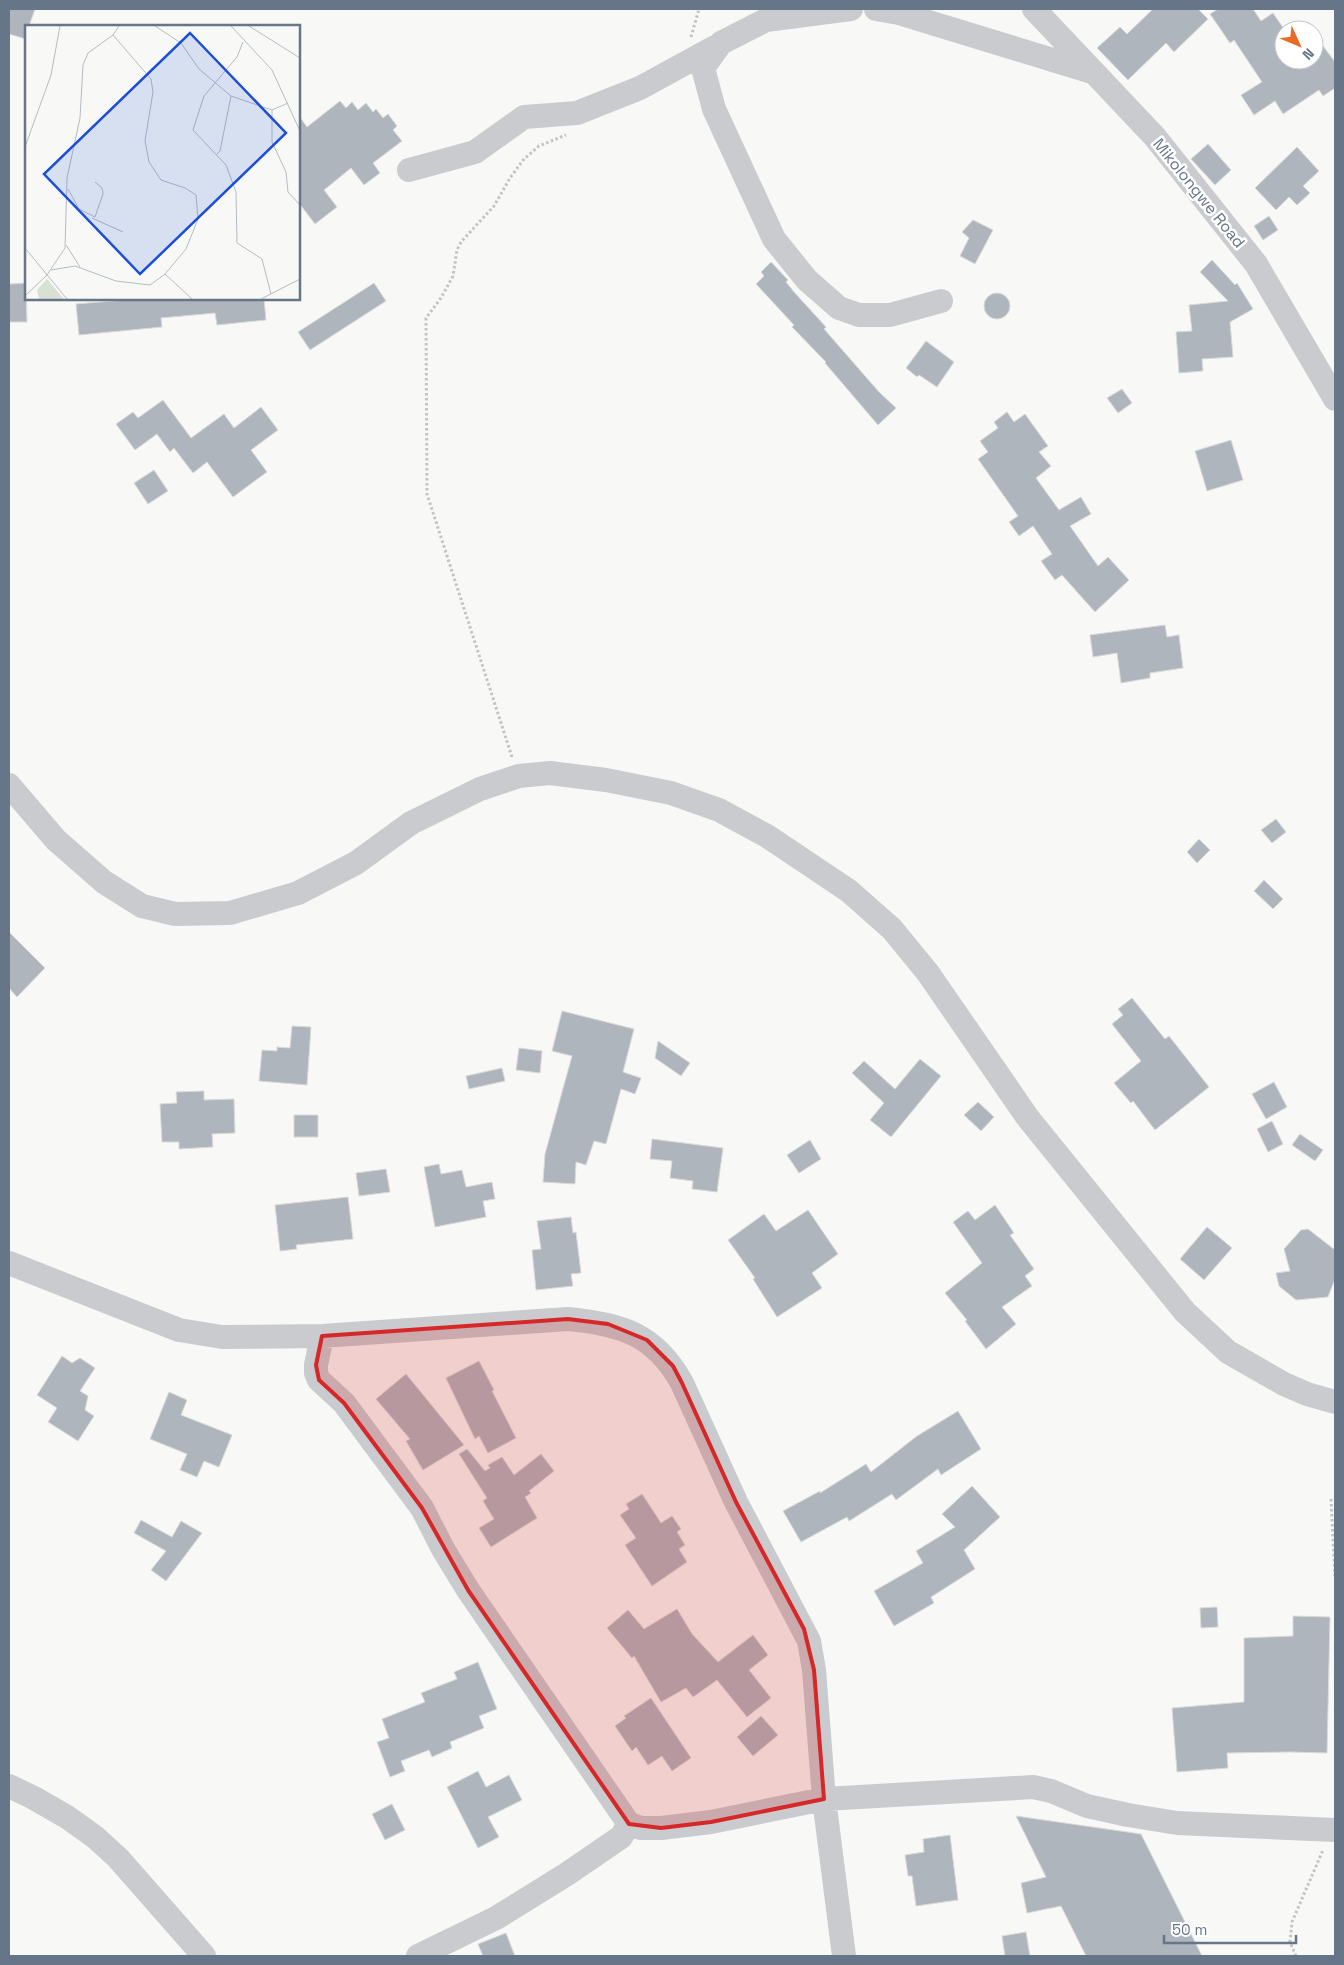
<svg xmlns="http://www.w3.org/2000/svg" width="1344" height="1965" font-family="'Space Grotesk',sans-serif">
	<rect width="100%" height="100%" fill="#f8f9f6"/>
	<path fill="#aeb5bc" stroke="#dadad8" d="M9 9H35L29 26H26V39L9 34Z
		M1153 9H1198L1208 19 1174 52 1166 43 1128 80 1097 48 1120 27 1127 34Z
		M1218 9H1253L1261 21 1273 13 1284 29V60H1314V34L1335 62V88L1323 96 1319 90 1283 114 1275 101 1254 115 1241 95 1262 82 1234 40 1230 43 1210 14Z
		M340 101 346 108 352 102 358 110 366 103 373 112 376 109 383 118 388 114 397 126 393 130 402 141 373 163 380 173 364 185 351 168 324 190 337 207 315 224 299 203V116L307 127Z
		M1208 144 1231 170 1215 185 1191 159Z
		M1297 147 1319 171 1303 186 1310 193 1297 205 1289 197 1276 210 1255 188Z
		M1269 216 1278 230 1263 240 1254 226Z
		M973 220 993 230 975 264 960 256 969 238 962 232Z
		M1212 260 1235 285 1237 283 1253 309 1230 322 1233 357 1202 359 1203 371 1179 373 1176 332 1192 331 1189 305 1228 301 1200 272Z
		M771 262 788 280 786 282 794 292 826 327 824 329 879 392 896 408 878 425 825 363 826 362 792 327 794 325 756 284 764 276 761 272Z
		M26 283 27 322H9V284Z
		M374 283 386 301 310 350 298 332Z
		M984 306a13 13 0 1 1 26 0a13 13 0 1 1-26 0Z
		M137 299H264L266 320 217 325 215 313 161 318 162 327 79 335 76 304Z
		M926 341 954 362 937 387 919 375 917 377 906 368Z
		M1122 389 1132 403 1118 413 1107 398Z
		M163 400 191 438 224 414 234 428 261 407 278 430 251 450 267 472 233 497 207 462 193 473 174 448 170 452 157 434 135 450 116 424 133 412 138 418Z
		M1007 412 1014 422 1025 414 1048 446 1039 452 1051 466 1036 478 1059 510 1081 497 1091 514 1070 526 1098 566 1108 557 1129 580 1095 612 1062 575 1055 580 1041 561 1052 554 1033 526 1019 536 1009 522 1018 516 978 459 988 452 980 441 998 428 994 422Z
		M1231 440 1243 480 1207 491 1195 451Z
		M154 470 168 491 148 504 134 483Z
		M1165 625 1167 637 1179 635 1183 668 1150 673V678L1121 683 1117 653 1093 657 1090 635Z
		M1276 819 1286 832 1272 843 1261 830Z
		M1199 839 1210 850 1197 863 1187 852Z
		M1264 880 1283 899 1273 909 1254 891Z
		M9 932 45 968 17 997 9 988Z
		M1132 998 1165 1039 1169 1036 1209 1087 1155 1130 1133 1101 1131 1103 1114 1083 1141 1061 1112 1024 1123 1015 1118 1009Z
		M562 1011 634 1029 623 1072 641 1078 635 1094 621 1089 606 1144 594 1141 586 1165 576 1162 575 1184 543 1182 545 1154 572 1056 552 1051Z
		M292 1026 311 1027 307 1085 259 1081 262 1050 277 1051V1047L290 1048Z
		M658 1041 690 1063 681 1076 655 1058Z
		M519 1048 542 1051 540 1073 516 1070Z
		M920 1059 941 1076 891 1137 870 1120 884 1103 852 1073 864 1061 895 1089Z
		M502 1068 505 1081 469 1089 466 1076Z
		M1274 1082 1287 1107 1266 1119 1252 1094Z
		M204 1091V1100L234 1099 235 1133 212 1134 213 1147 179 1149V1142H162L160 1104 177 1103 176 1092Z
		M978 1102 994 1117 981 1131 964 1115Z
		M294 1115H318V1137H294Z
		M1272 1121 1283 1144 1268 1152 1257 1129Z
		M1300 1134 1323 1150 1315 1161 1292 1145Z
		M652 1139 723 1148 717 1192 692 1189 693 1181 670 1178 672 1161 650 1159Z
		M810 1140 821 1159 799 1173 787 1155Z
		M439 1164 441 1174 462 1170 466 1187 492 1182 495 1199 483 1201 486 1217 435 1227 424 1167Z
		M386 1169 390 1192 359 1196 356 1173Z
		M348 1197 353 1239 296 1245 297 1249 280 1251 275 1205Z
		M995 1205 1014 1233 1010 1235 1034 1269 1025 1276 1032 1286 1002 1307 1016 1324 986 1349 965 1321 967 1320 945 1293 982 1263 953 1222 968 1211 975 1220Z
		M808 1210 838 1254 812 1273 822 1288 777 1317 753 1279 755 1278 728 1240 764 1214 776 1231Z
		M571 1217 573 1233 576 1232 581 1273 571 1274 573 1286 536 1290 532 1250 541 1249 537 1221Z
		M1207 1227 1232 1248 1204 1280 1180 1259Z
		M1308 1229 1335 1250V1279L1328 1297 1296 1300 1279 1286 1276 1273 1290 1271 1284 1249 1301 1230Z
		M62 1356 72 1363 80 1358 95 1368 80 1391 88 1396 85 1410 94 1416 78 1441 48 1422 57 1408 37 1395Z
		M479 1361 494 1390 492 1391 516 1438 488 1453 479 1436 475 1439 446 1378Z
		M406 1374 464 1445 423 1470 406 1441 410 1439 376 1399Z
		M169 1392 187 1400 181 1415 232 1435 219 1467 204 1461 197 1477 180 1470 187 1454 150 1439Z
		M958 1411 981 1449 941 1475 938 1469 896 1500 892 1494 849 1521 847 1517 801 1542 783 1511 820 1491V1493L866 1464 871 1472 917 1436Z
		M467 1449 485 1471 490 1468 488 1465 502 1457 514 1475 541 1454 554 1471 529 1491 531 1493 525 1497 537 1518 491 1547 479 1528 494 1519 483 1501 487 1498 459 1454Z
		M972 1486 1000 1517 964 1550 975 1569 931 1597 934 1603 894 1626 874 1591 923 1563 916 1551 955 1527 942 1514Z
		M642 1494 661 1523 672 1516 681 1529 677 1532 685 1545 679 1549 687 1562 652 1586 625 1545 636 1538 620 1515 629 1509 626 1504Z
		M141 1520 172 1537 181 1521 202 1533 166 1581 151 1570 166 1551 134 1533Z
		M1217 1607 1218 1627 1201 1628 1200 1608Z
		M677 1609 692 1634 718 1662 753 1635 768 1655 749 1670 771 1698 747 1717 717 1680 693 1697 686 1688 661 1702 634 1656 632 1658 607 1628 628 1610 644 1629Z
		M1293 1616 1330 1617 1327 1753 1291 1752 1227 1753 1228 1768 1177 1772 1172 1708 1244 1702V1638L1293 1636Z
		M478 1662 497 1709 479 1716 484 1728 450 1742 452 1748 432 1757 429 1750 401 1761 405 1771 390 1777 377 1742 389 1738 382 1719 425 1702 421 1693 457 1679 454 1672Z
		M651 1698 691 1758 672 1771 662 1756 648 1765 636 1747 632 1751 615 1726 626 1718 624 1716Z
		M761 1716 778 1735 753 1756 737 1737Z
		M478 1771 486 1787 509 1775 522 1800 488 1817 499 1837 478 1848 447 1787Z
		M392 1804 405 1830 385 1840 372 1814Z
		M1016 1816 1141 1834 1202 1956H1086L1061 1906 1027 1913 1021 1883 1046 1877Z
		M950 1835 958 1900 916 1906 912 1876H908L905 1855 924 1852 923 1839Z
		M1026 1932 1030 1956H1005L1002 1936Z
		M506 1933 515 1956H483L478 1944Z"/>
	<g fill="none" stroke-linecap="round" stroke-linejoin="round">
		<path stroke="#c2c3c6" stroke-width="3" stroke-dasharray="2.5 2.5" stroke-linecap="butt" d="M691 37 699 9
			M512 757 427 494 426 318 441 298 453 276 457 250 461 242 494 206 510 178 524 159 539 146 566 135
			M1331 1499 1335 1577
			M1296 1956 1290 1942 1292 1922 1323 1850"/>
		<path stroke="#c9cbcf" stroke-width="24" d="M851 9 766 20 721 43 703 68 714 109 774 239 807 280 839 308 859 315H890L941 301
			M876 9 899 13 1092 72
			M1034 9 1155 137 1256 264 1335 399
			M409 170 475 152 524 117 577 113 640 88 715 47
			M9 785 56 840 104 882 142 906 175 914 230 913 298 893 356 863 411 823 480 789 519 776 550 773 606 780 671 793 719 810 767 836 849 891 892 929 928 973 1028 1118 1185 1312 1228 1352 1284 1384 1307 1394 1335 1402
			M9 1263 179 1330 222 1337 322 1336 568 1319C621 1324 655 1334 682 1383L736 1502 809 1641 814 1670 824 1799 844 1956
			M322 1336 316 1365V1373L319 1380 344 1403 422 1508 443 1549 468 1590 629 1824 641 1828H661L711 1822 824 1799 1033 1787 1051 1791 1087 1806 1128 1815 1177 1823 1335 1830
			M9 1786 34 1798 67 1817 95 1837 118 1858 204 1956
			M418 1956 496 1918 567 1874 621 1837 629 1824"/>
	</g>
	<path fill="#d62828" fill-opacity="0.2" stroke="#d62828" stroke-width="4" stroke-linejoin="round" d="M568 1319 608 1324 647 1340 673 1366 682 1383 736 1502 804 1629 814 1670 824 1799 711 1822 661 1828 629 1824 468 1590 422 1508 344 1403 319 1380 316 1365 322 1336Z"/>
	<g text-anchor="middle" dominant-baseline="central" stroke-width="5" stroke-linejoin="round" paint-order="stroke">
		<g font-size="16" fill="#677588" stroke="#fff">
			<text transform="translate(1199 193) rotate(51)">Mikolongwe Road</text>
		</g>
	</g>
	<g transform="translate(25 25)">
		<rect width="275" height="275" fill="#f8f9f6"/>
		<path d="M22 254 39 274H14L12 265Z" fill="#d9e1d7"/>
		<path fill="none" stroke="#b5bcc3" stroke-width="1" d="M130 1 156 18 174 44 206 71 195 126 192 129M206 1 247 45 275 106M224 1 275 33M218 17 212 32 179 71 168 105 201 140 211 167 212 218 237 234 246 269M206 71 247 85M247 85V117L261 147 263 167 275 180M247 85 263 78M0 122 26 50 35 1M43 164 54 184 70 192 78 169 77 163 70 157M67 193 98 207M41 220 55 242M0 223 42 274M26 245 50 241 91 256 125 260 140 249 161 224 173 194 171 170 160 163 136 155 124 137 120 116 128 67 126 54 88 10M140 249 167 274M0 271 22 250 40 223 42 153 55 93 58 40 63 28 88 10 94 1M236 274 275 254"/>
		<path fill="#1d4ed8" fill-opacity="0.15" stroke="#1d4ed8" stroke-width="2.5" d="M165 8 261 108 115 249 19 149Z"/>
		<rect width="275" height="275" fill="none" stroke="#677588" stroke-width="2.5"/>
	</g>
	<rect width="1344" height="1965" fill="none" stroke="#677588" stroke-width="20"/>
	<g transform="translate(1299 45) rotate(134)"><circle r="24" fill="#ffffff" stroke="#c2c8cf"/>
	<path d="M0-4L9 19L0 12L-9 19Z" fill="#e96c25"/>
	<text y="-8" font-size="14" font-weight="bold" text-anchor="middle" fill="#677588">N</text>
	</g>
	<path d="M1164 1935v8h132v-8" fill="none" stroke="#677588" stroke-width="2.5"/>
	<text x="1172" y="1935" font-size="15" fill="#677588" stroke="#ffffff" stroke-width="4" paint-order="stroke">50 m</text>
</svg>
